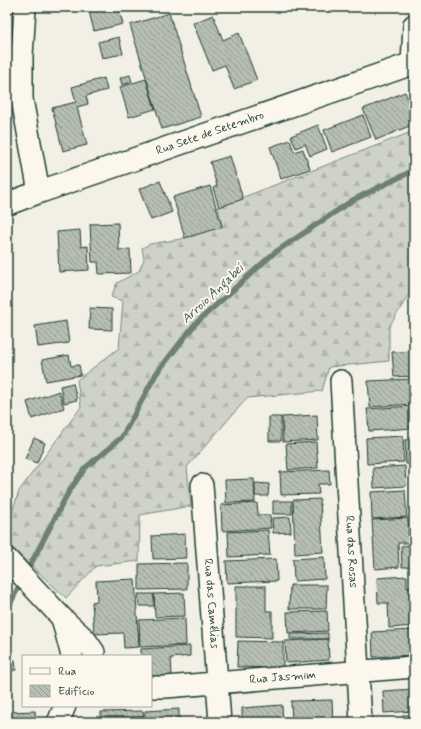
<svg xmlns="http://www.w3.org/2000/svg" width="421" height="729" font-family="Mynerve,sans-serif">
	<defs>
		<pattern id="forest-firs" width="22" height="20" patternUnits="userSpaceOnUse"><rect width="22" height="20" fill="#cfd2c8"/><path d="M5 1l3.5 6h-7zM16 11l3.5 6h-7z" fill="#b1b5ac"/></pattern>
		<pattern id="building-back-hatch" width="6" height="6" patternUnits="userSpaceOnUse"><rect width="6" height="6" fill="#b7beb3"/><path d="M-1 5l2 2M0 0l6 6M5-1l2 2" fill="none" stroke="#949c92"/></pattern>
	</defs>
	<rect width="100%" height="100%" fill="#f2f0e5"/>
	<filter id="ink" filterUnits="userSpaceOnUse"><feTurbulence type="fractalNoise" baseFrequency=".025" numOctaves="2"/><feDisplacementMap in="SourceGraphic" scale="8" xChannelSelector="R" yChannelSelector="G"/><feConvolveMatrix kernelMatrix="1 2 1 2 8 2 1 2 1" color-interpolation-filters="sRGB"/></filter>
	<g filter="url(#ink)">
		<path fill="url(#forest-firs)" stroke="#77887e" d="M414 131V286L389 327V361L329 367 322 391 247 398 187 467 191 506 140 515 139 561 96 566 66 598 10 546 7 534V527L19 491 81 407 77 380 119 348 123 301 111 297 117 283 139 271 144 259 142 248 150 244 181 239 222 226 218 207Z"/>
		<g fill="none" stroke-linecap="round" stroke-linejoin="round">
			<path stroke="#6e7f75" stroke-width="5.5" d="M26 573 68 493 85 468 122 437 156 374 195 324 274 253 353 200 406 174 414 169
				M7 610 22 580"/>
		</g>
		<path fill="url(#building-back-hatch)" stroke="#1f3d34" d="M88 7H118L123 24 94 31Z
			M169 13 201 117 162 129 130 25Z
			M213 15 223 40 239 33 257 80 234 89 225 65 212 70 193 23Z
			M7 22H10L11 40H7Z
			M119 37 123 54 102 58 98 42Z
			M130 75 132 82 122 85 120 78Z
			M104 78 107 90 86 96 88 104 77 107 87 145 63 151 52 108 76 102 72 87Z
			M146 79 155 109 129 117 120 87Z
			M405 92 414 116V124L376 140 363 109Z
			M363 115 371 137 332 152 324 130Z
			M7 122 11 136 7 137Z
			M318 125 327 149 310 156 305 144 296 148 291 136Z
			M290 140 294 152 303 149 310 169 281 179 270 147Z
			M230 156 243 199 219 207 213 188 217 186 210 162Z
			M160 181 172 212 151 220 139 189Z
			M210 186 222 227 185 238 173 197Z
			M118 223 119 250 130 249 131 273 99 274 98 262H92L90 224Z
			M80 230 81 247 88 246 89 270 59 272 57 232Z
			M90 308 112 309V330L89 329Z
			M66 321 69 343 38 347 35 326Z
			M414 351V376L394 377 392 352Z
			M69 355 71 366 79 365 81 375 46 381 42 360Z
			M412 379 413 404 370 407 368 381Z
			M73 383 77 400 64 403 60 386Z
			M59 391 64 408 32 419 27 402Z
			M413 406 414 428 369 431 367 409Z
			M317 415 318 440 283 442 282 417Z
			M269 417H281V441H269Z
			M403 436 404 462 367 464 366 438Z
			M34 438 45 443 37 463 25 459Z
			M414 439V464H406L405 440Z
			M316 442 318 468 288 470 286 444Z
			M405 466 406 486 374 488 373 468Z
			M329 470 330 484H318L319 494 281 495 280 472Z
			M254 479 255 502 226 503 225 480Z
			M255 483 269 484 268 496H255Z
			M405 490 407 517 372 519 371 492Z
			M320 499 323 552 295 554 293 500Z
			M273 501H292V514H273Z
			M257 503 258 515H270L271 528 222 531 221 505Z
			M290 517 291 532 273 533 272 518Z
			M408 518 409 543H398L399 567 375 569 372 520Z
			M268 530 270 555 229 557 228 532Z
			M185 534 186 558 153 559 152 536Z
			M414 545V567H402L401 546Z
			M324 557 325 579 294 581 293 559Z
			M276 559 277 581 227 583 226 561Z
			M187 563V589L139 590V564Z
			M407 576V588L414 587V626L389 628 388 603H378L377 578Z
			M135 579 139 647 124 648 123 633 94 634 92 602 97 601 96 581Z
			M290 585H327L326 609H289Z
			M236 586H266V611H272V638L236 637Z
			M184 593 185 616 155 617 154 594Z
			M138 594H154V606H139Z
			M327 611 328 631 288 633 287 612Z
			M185 618 186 645 140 647 139 620Z
			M414 630V655L373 657 372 632Z
			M328 633V639H290V634Z
			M328 639 329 660 286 663 285 641Z
			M238 641 283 642V668L237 667Z
			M190 646V656L171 658 172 676 151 678V656H141V649Z
			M15 660 16 670 7 671V661Z
			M414 689V711L384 713 383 691Z
			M332 700 333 722H292L291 701Z
			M282 705 283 722H242V708Z
			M179 709V722H145V711Z
			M35 711 36 722H8V712Z
			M143 711 144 722H101V712Z
			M403 715H414V722H403Z"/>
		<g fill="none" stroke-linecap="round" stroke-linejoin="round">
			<defs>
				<g id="minor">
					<path d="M25 7 22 56V99L39 192"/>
					<path d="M412 64 414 25"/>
					<path id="s1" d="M341 381 361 722"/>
					<path id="s2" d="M202 485 220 722"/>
					<path d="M7 559 62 618 85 639 94 652"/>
					<path d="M62 618 72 656"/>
					<path id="s3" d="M151 687H166L414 667"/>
					<path d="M58 722 65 706"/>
				</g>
				<g id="major">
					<path id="s4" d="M7 204 39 192 414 63"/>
				</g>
			</defs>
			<use href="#minor" stroke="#1f3d34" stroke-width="24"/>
			<use href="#major" stroke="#1f3d34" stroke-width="25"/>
			<use href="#minor" stroke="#fbf7ec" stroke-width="21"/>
			<use href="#major" stroke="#fbf7ec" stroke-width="22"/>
		</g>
	</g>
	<g text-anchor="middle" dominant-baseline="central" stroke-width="4" stroke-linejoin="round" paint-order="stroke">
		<g font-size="12" fill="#1f3d34" stroke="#fbf7ec">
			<text stroke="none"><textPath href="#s4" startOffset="215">Rua Sete de Setembro</textPath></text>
			<text stroke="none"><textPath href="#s1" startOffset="171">Rua das Rosas</textPath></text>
			<text stroke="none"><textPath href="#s2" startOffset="119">Rua das Camélias</textPath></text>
			<text stroke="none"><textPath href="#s3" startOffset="132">Rua Jasmim</textPath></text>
		</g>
		<g font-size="13" font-style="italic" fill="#465e55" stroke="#fbf7ec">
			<text transform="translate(213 294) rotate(-43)">Arroio Angabeí</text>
		</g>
	</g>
	<rect width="421" height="729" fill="none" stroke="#fbf7ec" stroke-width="24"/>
	<rect x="12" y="12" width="397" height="705" fill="none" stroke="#1f3d34" stroke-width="1.5" filter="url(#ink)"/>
	<rect x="22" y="655" width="130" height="52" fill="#fbf7ec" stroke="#a3ada2"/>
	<rect x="30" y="668" width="20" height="6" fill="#fbf7ec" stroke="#a3ada2"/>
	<text x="58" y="675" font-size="12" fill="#1f3d34">Rua</text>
	<rect x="30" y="685" width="20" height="12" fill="url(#building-back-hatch)" stroke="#a3ada2"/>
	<text x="58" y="695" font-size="12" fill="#1f3d34">Edifício</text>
</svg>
